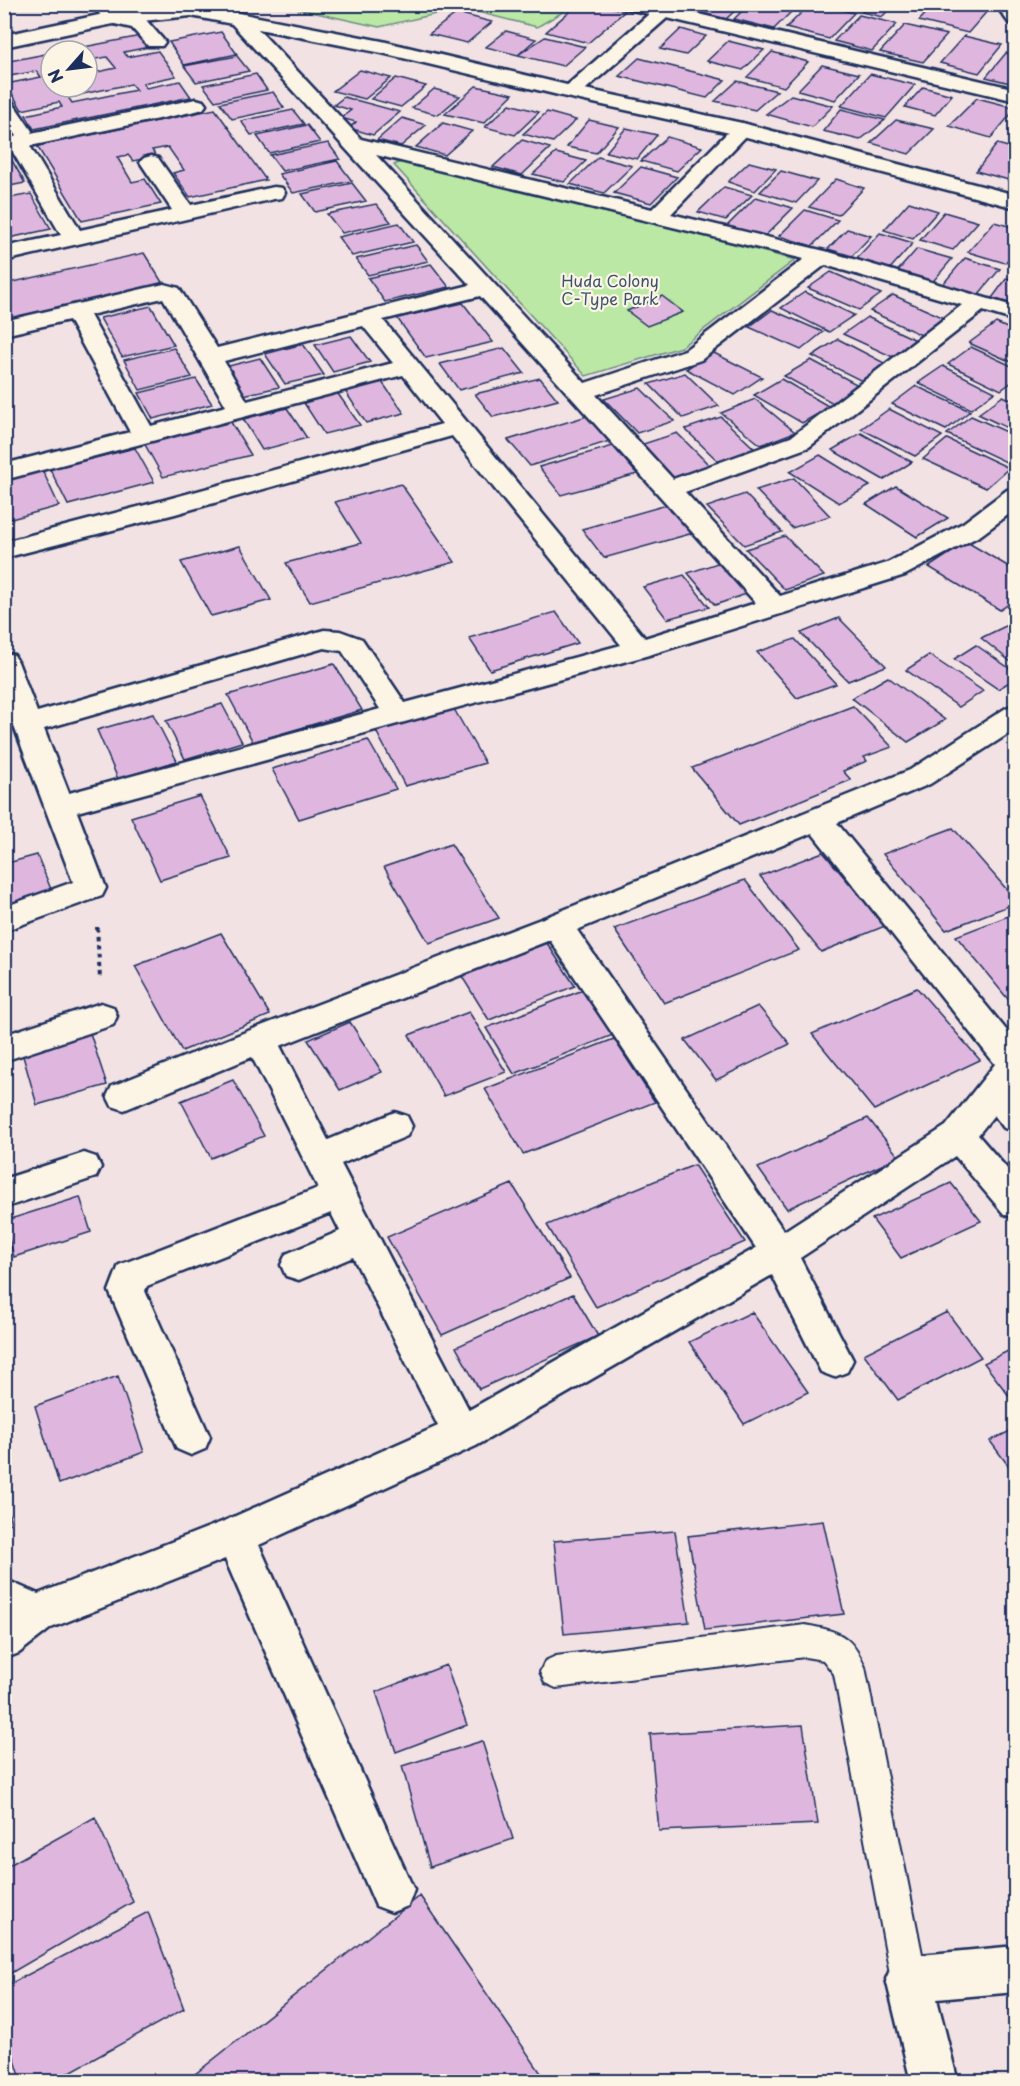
<svg xmlns="http://www.w3.org/2000/svg" width="1020" height="2086" font-family="'Playpen Sans',sans-serif">
	<rect width="100%" height="100%" fill="#f3e2e3"/>
	<filter id="ink" filterUnits="userSpaceOnUse"><feTurbulence type="fractalNoise" baseFrequency=".0167" numOctaves="2"/><feDisplacementMap in="SourceGraphic" scale="12" xChannelSelector="R" yChannelSelector="G"/><feConvolveMatrix kernelMatrix="1 2 1 2 8 2 1 2 1" color-interpolation-filters="sRGB"/></filter>
	<g filter="url(#ink)">
		<path fill="#bbe8a5" stroke="#6b8c82" stroke-width="1.5" d="M280 5 575 4V5L537 27 462 8 379 27Z
			M408 159 795 260 681 347 586 376 394 165Z"/>
		<path fill="#dfb7de" stroke="#1b2f5e" stroke-width="1.5" fill-rule="evenodd" d="M578 4H600L625 11 588 43 546 32Z
			M692 4H742L726 19 687 9Z
			M749 4H799L774 29 734 19Z
			M810 4H818L854 13 829 39 786 28Z
			M869 4H894L882 17 862 12Z
			M934 4H976L990 8 968 33 919 21Z
			M457 13 492 22 467 43 429 34Z
			M859 15 897 24 872 51 834 41Z
			M905 25 947 35 923 62 880 52Z
			M681 29 706 36 686 55 660 49Z
			M506 31 536 39 518 55 486 47Z
			M221 32 237 54 184 65 169 42Z
			M146 35 154 46 124 52 127 57 158 51 176 76 143 83 146 88 180 81 191 97 34 129 26 115 62 107 59 102 22 110 6 84 41 77 37 71 4 77V62L51 53V70H49L51 74V87H87V51H63ZM107 57 116 68 98 72 90 60ZM131 84 136 90 72 103 68 97Z
			M964 36 1002 45 979 73 940 63Z
			M545 37 585 47 563 66 518 55Z
			M728 41 764 50 743 70 707 61Z
			M772 52 808 62 784 87 747 77Z
			M1006 53 1016 55 1014 84 986 77Z
			M237 56 249 71 196 82 184 66Z
			M639 58 725 80 707 98 619 76Z
			M822 65 859 74 835 100 798 90Z
			M360 70 391 78 365 99 333 91Z
			M256 74 267 90 215 101 203 85Z
			M870 74 915 85 886 118 841 106Z
			M396 78 426 86 401 107 371 99Z
			M737 81 777 91 755 110 715 101Z
			M476 86 513 94 484 123 445 114Z
			M923 87 952 95 935 115 905 107Z
			M434 89 460 96 438 115 412 108Z
			M273 92 284 108 232 119 220 103Z
			M791 95 833 106 812 127 766 114Z
			M344 97 400 112 373 135 349 128 356 122 341 118 351 110 334 105Z
			M977 98 1016 108 991 138 949 126Z
			M510 104 539 112 515 135 485 127Z
			M215 109 266 180 190 197 173 173 184 170 168 147 152 150 156 156 133 161 128 155 117 157 132 182 145 179 161 204 82 221 37 146Z
			M841 109 885 120 860 140 823 131Z
			M293 110 304 124 251 135 241 121Z
			M547 112 576 120 553 142 523 134Z
			M402 118 426 125 401 146 377 140Z
			M589 120 619 127 596 153 567 147Z
			M896 120 934 129 909 154 871 143Z
			M443 123 472 131 445 155 416 147Z
			M307 125 320 142 269 153 257 136Z
			M626 128 657 135 637 159 606 152Z
			M667 137 702 147 677 171 641 161Z
			M522 140 550 148 522 175 493 167Z
			M328 143 340 159 282 171 270 155Z
			M997 144 1016 149V182L976 171Z
			M7 152 25 183 4 187V153Z
			M556 153 586 161 564 182 533 174Z
			M598 157 632 166 604 193 570 184Z
			M337 161 352 181 293 193 279 174Z
			M749 162 776 169 755 191 728 182Z
			M641 167 677 177 651 203 614 193Z
			M781 171 817 181 796 203 760 192Z
			M836 179 864 188 838 215 809 207Z
			M352 183 366 201 315 212 302 194Z
			M724 187 752 195 726 220 698 212Z
			M31 194 51 229 4 239V199Z
			M756 197 793 208 761 240 724 229Z
			M909 202 938 211 913 239 884 230Z
			M376 204 391 222 342 233 327 214Z
			M805 210 838 220 812 246 779 236Z
			M944 212 978 222 953 250 920 240Z
			M994 222 1016 228V250L1005 263 968 252Z
			M399 223 413 242 352 256 338 237Z
			M847 229 871 236 852 256 828 249Z
			M880 233 913 243 888 271 854 261Z
			M416 245 428 261 368 275 356 259Z
			M917 249 952 259 930 285 895 274Z
			M144 253 165 287 4 325V284Z
			M965 258 1000 269 978 295 943 284Z
			M431 264 449 287 385 302 368 278Z
			M831 272 881 294 859 310 808 288Z
			M1007 278 1016 281V305L992 298Z
			M805 292 854 315 829 332 781 308Z
			M893 295 944 318 921 335 870 311Z
			M662 296 683 312 647 326 627 311Z
			M463 303 493 342 426 358 397 318Z
			M151 306 174 345 122 357 100 318Z
			M772 310 823 332 801 350 749 327Z
			M867 317 918 341 895 358 843 334Z
			M996 323 1016 332V364L969 343Z
			M351 336 370 362 333 372 315 345Z
			M838 339 888 365 862 381 812 356Z
			M303 344 324 375 285 384 265 354Z
			M971 347 1016 368V379L1001 390 948 364Z
			M174 348 192 377 140 390 124 360Z
			M504 348 524 373 459 390 440 364Z
			M712 352 762 377 735 395 686 369Z
			M260 358 279 387 239 396 221 368Z
			M811 360 860 386 833 403 784 376Z
			M943 366 995 392 971 409 918 383Z
			M685 373 719 406 683 418 649 384Z
			M540 378 558 400 493 417 475 394Z
			M196 379 212 404 153 419 139 393Z
			M781 379 830 407 802 423 754 395Z
			M382 382 404 413 366 423 345 391Z
			M916 386 970 411 946 430 892 404Z
			M640 388 674 421 637 433 604 399Z
			M336 391 360 425 324 434 302 400Z
			M1003 396 1016 402V432L978 414Z
			M755 399 795 432 761 445 721 413Z
			M287 408 307 438 262 450 243 419Z
			M889 409 942 436 915 456 861 429Z
			M587 416 610 441 530 466 508 440Z
			M971 416 1016 436V457L1008 463 947 434Z
			M721 417 757 451 721 464 685 429Z
			M229 419 251 455 163 477 143 441Z
			M677 433 712 468 675 481 640 445Z
			M861 433 912 462 884 480 832 450Z
			M947 439 1009 468 986 488 923 459Z
			M613 446 637 474 561 495 539 467Z
			M135 448 154 482 68 505 50 469Z
			M820 455 870 486 839 503 790 472Z
			M41 467 59 506 4 521V476Z
			M794 478 830 516 792 528 756 490Z
			M401 484 455 562 310 602 286 563 361 543 335 502Z
			M896 486 948 518 917 537 866 504Z
			M745 494 782 532 744 545 707 507Z
			M670 504 693 533 604 558 582 529Z
			M785 536 824 576 785 590 746 549Z
			M967 542 1016 571V599L1000 610 929 567Z
			M240 546 271 600 211 616 181 562Z
			M720 562 749 593 715 605 688 573Z
			M684 575 709 607 667 619 643 587Z
			M556 612 578 643 490 670 469 638Z
			M839 618 886 666 848 681 801 633Z
			M1016 621V666L981 638Z
			M795 639 836 684 797 698 757 652Z
			M976 645 1016 673V678L998 689 954 659Z
			M929 655 983 691 959 707 906 670Z
			M334 664 362 710 253 742 228 695Z
			M888 677 945 720 908 742 852 698Z
			M222 704 242 742 185 759 166 721Z
			M853 706 892 747 864 757 867 761 843 771 851 780 739 825 692 768Z
			M454 709 485 763 405 786 376 731Z
			M153 714 177 761 118 779 97 730Z
			M368 740 396 789 299 819 272 769Z
			M200 796 231 858 160 880 131 817Z
			M953 828 1016 900V903L946 930 883 854Z
			M451 844 499 918 429 943 384 867Z
			M823 852 885 926 821 952 760 876Z
			M37 855 55 899 4 915V864Z
			M745 880 799 950 664 1003 614 929Z
			M1016 913V1009L956 936Z
			M221 933 270 1015 182 1051 135 966Z
			M547 943 575 986 489 1020 461 975Z
			M917 988 980 1060 874 1110 812 1034Z
			M583 990 613 1035 514 1074 486 1028Z
			M758 1006 790 1044 716 1080 685 1040Z
			M469 1012 506 1072 444 1096 409 1035Z
			M350 1022 382 1072 340 1090 308 1040Z
			M89 1030 107 1085 37 1105 21 1049Z
			M614 1039 655 1102 523 1154 485 1089Z
			M233 1080 264 1136 211 1158 181 1101Z
			M868 1118 899 1157 787 1209 758 1168Z
			M694 1165 745 1242 596 1307 547 1225Z
			M951 1183 981 1221 901 1258 872 1219Z
			M512 1184 570 1278 442 1335 387 1237Z
			M80 1197 91 1232 14 1257 4 1221Z
			M573 1294 598 1336 479 1389 456 1347Z
			M752 1312 808 1392 744 1424 689 1342Z
			M947 1312 981 1357 898 1400 864 1354Z
			M1016 1347V1405L984 1363Z
			M118 1376 144 1452 59 1484 35 1406Z
			M1016 1428V1476L990 1441Z
			M4 1493 11 1523 4 1525Z
			M823 1521 844 1614 705 1630 688 1536Z
			M675 1531 689 1622 564 1634 554 1541Z
			M446 1665 467 1725 396 1752 376 1692Z
			M803 1725 818 1824 659 1831 650 1734Z
			M482 1741 513 1839 430 1867 402 1766Z
			M95 1817 133 1902 4 1977V1868Z
			M420 1896 547 2082H185Z
			M148 1912 184 2009 52 2082H22L4 2026V1987Z"/>
		<g fill="none" stroke-linecap="round" stroke-linejoin="round">
			<defs>
				<path id="lane" d="M805 1625C838 1631 851 1634 865 1667L927 1979 921 1991 909 1997 897 1991 891 1979 834 1674 823 1660 805 1657 556 1688 545 1683 540 1672 545 1661 556 1656Z"/>
				<path id="street" d="M92 4H112L120 14 146 20 165 42 162 46H148L132 28 106 22Z
					M623 4H680L677 9 1016 89V101L667 18 578 96H564L561 92 564 88 649 14 625 8Z
					M995 4H1014L1016 25 1009 23Z
					M238 13 245 15 361 139 652 209 735 125 742 123 749 125 752 129 749 133 671 214 829 252 1016 307V321L983 311 809 447 685 492 780 596 887 563 963 523 1007 490 1016 488V509L981 535 905 575 649 655 77 812 106 888 102 896 4 931V907L73 882 4 700V653L14 655 18 662 37 712 324 630 340 631 362 639 405 703 621 645 452 436 175 514 4 558V542L157 502 442 424 403 375 4 480V464L130 432 69 320 4 335V321L164 284 179 288 217 348 470 285 231 23 228 19 231 15ZM376 155 804 259 685 350 585 383ZM825 265 962 305 791 437 673 479 596 395 701 360ZM480 296 756 603 645 638 383 320ZM163 298 226 406 151 426 90 315ZM363 326 393 363 247 401 224 361ZM324 648 342 651 380 709 69 793 44 729Z
					M4 98 11 100 32 131 31 133 196 99 203 101 206 105 203 109 196 111 30 146 80 230 172 210 140 162 144 158 151 156 158 158 191 205 274 187 282 188 285 193 282 198 274 199 4 261V247L61 235 7 142 10 138 17 136 4 120Z
					M1016 705V729L930 784 837 823 1016 1042V1087L1013 1090 1016 1093V1132L1004 1128 994 1115 978 1135 1016 1179V1219L1004 1214 955 1156 800 1258 853 1360 847 1372 834 1377 821 1372 772 1275 476 1446 259 1545 414 1890 408 1906 392 1912 376 1906 225 1559 51 1628 19 1653 4 1659V1579L38 1594 222 1522 438 1426 353 1257 299 1280 286 1276 281 1265 286 1254 340 1231 331 1213 147 1286 145 1291 210 1437 205 1449 191 1455 177 1449 109 1291 119 1265 318 1188 252 1057 124 1110 112 1106 107 1096 112 1086 248 1031 546 917 910 770 1006 708ZM812 833 995 1064 946 1126 784 1231 577 930ZM550 940 756 1248 469 1410 341 1164 407 1136 412 1126 407 1116 395 1112 328 1140 280 1046Z
					M101 1003 113 1007 117 1016 113 1025 4 1061V1035Z
					M84 1153 96 1157 101 1167 96 1177 4 1208V1179Z
					M1016 1946V1992L937 1999 958 2082H911L886 1979 893 1963 909 1956Z"/>
				<path id="secondary" d="M192 4 382 41 571 86 742 123 1016 195V208L739 135 571 98 382 53 191 16 113 24 4 47V35L113 12Z"/>
			</defs>
			<use href="#lane" stroke="#1b2f5e" stroke-width="4"/>
			<use href="#street" stroke="#1b2f5e" stroke-width="5"/>
			<use href="#secondary" stroke="#1b2f5e" stroke-width="5"/>
			<path stroke="#1b2f5e" stroke-width="4" stroke-dasharray="4.5 4.5" stroke-linecap="butt" d="M97 927 100 979"/>
			<use href="#lane" fill="#fcf5e5" fill-rule="evenodd"/>
			<use href="#street" fill="#fcf5e5" fill-rule="evenodd"/>
			<use href="#secondary" fill="#fcf5e5" fill-rule="evenodd"/>
		</g>
	</g>
	<g text-anchor="middle" dominant-baseline="central" stroke-width="4.5" stroke-linejoin="round" paint-order="stroke">
		<g font-size="16" fill="#3b546c" stroke="#fcf5e5">
			<text x="610" y="280">Huda Colony<tspan x="610" dy="18">C-Type Park</tspan></text>
		</g>
	</g>
	<rect width="1020" height="2086" fill="none" stroke="#fcf5e5" stroke-width="24"/>
	<rect x="12" y="12" width="996" height="2062" fill="none" stroke="#1b2f5e" stroke-width="2" filter="url(#ink)"/>
	<g transform="translate(69 69) rotate(242)"><circle r="28" fill="#fcf5e5" stroke="#a2a6af" stroke-width="1.5"/>
	<path d="M0-4.5L10 22L0 15L-10 22Z" fill="#1b2f5e"/>
	<text y="-9" font-size="16" font-weight="bold" text-anchor="middle" fill="#1b2f5e">N</text>
	</g>
</svg>
